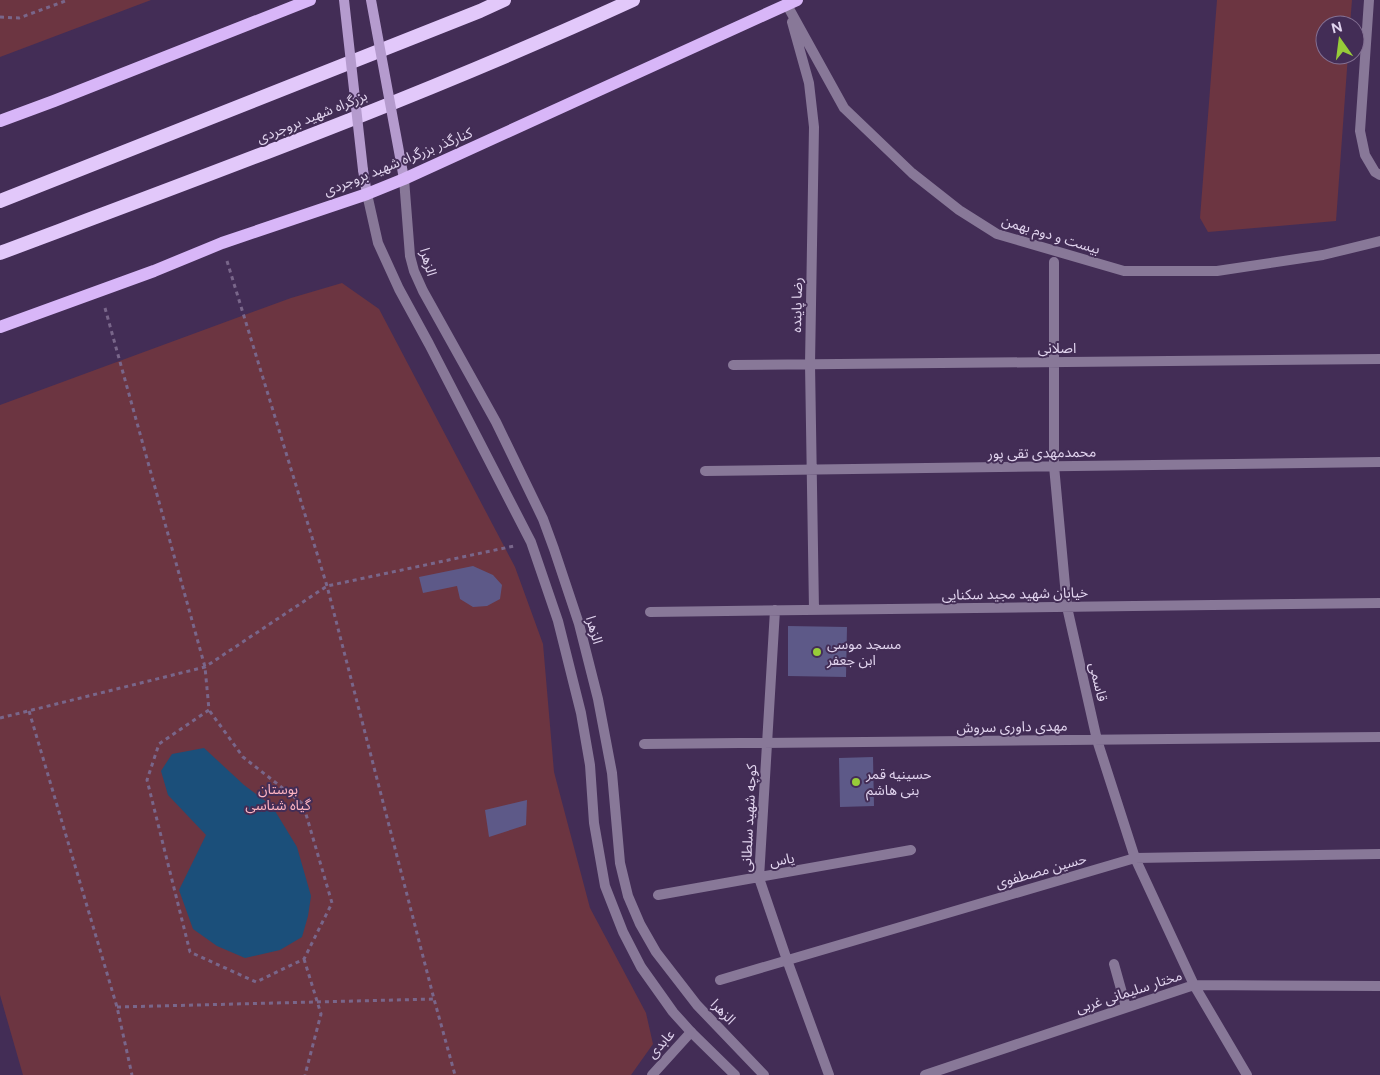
<svg xmlns="http://www.w3.org/2000/svg" width="1380" height="1075" font-family="Figtree,'Noto Sans Arabic',sans-serif">
	<rect width="100%" height="100%" fill="#432d56"/>
	<path fill="#6c3541" d="M0 0H151L0 57Z
		M1217 0H1352L1350 25H1325V55H1348L1336 221 1208 232 1200 218Z
		M342 283 379 309 515 567 543 644 554 772 590 908 646 1013 653 1044 631 1075H23L0 995V405L291 298Z"/>
	<path fill="#1b4f7a" d="M204 748 244 785 272 806 297 847 311 896 308 916 302 937 280 950 245 958 217 946 193 929 179 890 206 835 168 795 161 771 172 754Z"/>
	<path fill="#5d5988" d="M473 566 493 575 502 585 500 599 487 606 473 607 460 599 457 586 423 593 419 577Z
		M788 626 847 627 846 677 788 676Z
		M873 757 874 806 840 807 839 758Z
		M527 800 526 825 489 837 485 810Z"/>
	<g fill="none" stroke-linecap="round" stroke-linejoin="round">
		<path stroke="#79668a" stroke-width="3" stroke-dasharray="4 4" stroke-linecap="butt" d="M0 17 19 18 68 0
			M227 261 327 586 434 999 455 1075
			M105 308 205 667 209 710 159 744 147 780 190 952 256 982 304 959 332 903 303 804 243 757 209 710
			M29 711 117 1007 132 1075
			M0 718 205 667 327 586 514 546
			M304 959 321 1014 305 1075
			M117 1007 434 999"/>
		<path stroke="#887898" stroke-width="10" d="M1369 0 1360 131 1365 155 1375 172 1380 175"/>
		<path stroke="#887898" stroke-width="10" d="M787 5 844 108 912 173 959 210 997 234 1124 271H1217L1323 255 1380 241
			M792 22 809 83 814 127 810 364 814 610
			M1054 262V466L1067 607 1097 740 1135 858 1194 985 1247 1075
			M733 365 1380 359
			M705 471 1380 462
			M775 610 759 878 787 960 829 1075
			M650 612 1380 603
			M644 744 1380 737
			M658 895 911 850
			M1114 964 1126 1007
			M720 980 1135 858 1380 854
			M652 1075 691 1032
			M925 1075 1194 985 1380 986"/>
		<path stroke="#887898" stroke-width="10" d="M404 179 410 256 414 271 423 291 496 422 543 519 554 549 579 624 598 699 612 773 620 863 628 896 640 924 656 952 697 1005 764 1075
			M367 194 378 243 399 289 429 344 531 542 558 621 581 713 590 765 594 823 605 886 623 932 641 967 673 1012 691 1032 735 1075"/>
		<path stroke="#b59bce" stroke-width="10" d="M400 157 404 179
			M363 170 367 194"/>
		<path stroke="#d8b6f8" stroke-width="12" d="M0 121 54 101 310 0
			M0 327 154 271 222 243 367 194 404 179 797 0"/>
		<path stroke="#e2c8fa" stroke-width="14" d="M0 201 480 11 504 0
			M0 253C213 173 426 95 633 0"/>
		<path stroke="#b59bce" stroke-width="10" d="M344 0 363 170
			M371 0 400 157"/>
	</g>
	<g fill="#97cc39" stroke="#432d56" stroke-width="2">
		<circle cx="817" cy="652" r="5"/>
		<circle cx="856" cy="782" r="5"/>
	</g>
	<g text-anchor="middle" dominant-baseline="central" stroke-width="4" stroke-linejoin="round" paint-order="stroke">
		<g font-size="14" fill="#e2d5ef" stroke="#432d56">
			<text transform="translate(312 117) rotate(-22)">بزرگراه شهید بروجردی</text>
			<text transform="translate(398 162) rotate(-22)">کنارگذر بزرگراه شهید بروجردی</text>
			<text transform="translate(1051 235) rotate(17)">بیست و دوم بهمن</text>
			<text transform="translate(428 262) rotate(74)">الزهرا</text>
			<text transform="translate(797 305) rotate(-89)">رضا پاینده</text>
			<text x="1057" y="348">اصلانی</text>
			<text transform="translate(1042 453) rotate(-1)">محمدمهدی تقی پور</text>
			<text transform="translate(1015 594) rotate(-1)">خیابان شهید مجید سکنایی</text>
			<text transform="translate(594 630) rotate(74)">الزهرا</text>
			<text transform="translate(1098 682) rotate(77)">قاسمی</text>
			<text transform="translate(1012 727) rotate(-1)">مهدی داوری سروش</text>
			<text transform="translate(749 818) rotate(-87)">کوچه شهید سلطانی</text>
			<text transform="translate(782 860) rotate(-10)">یاس</text>
			<text transform="translate(1041 871) rotate(-16)">حسین مصطفوی</text>
			<text transform="translate(1129 992) rotate(-18)">مختار سلیمانی غربی</text>
			<text transform="translate(723 1012) rotate(46)">الزهرا</text>
			<text transform="translate(661 1044) rotate(-48)">عابدی</text>
		</g>
		<g font-size="14" fill="#e2d5ef" stroke="#432d56" text-anchor="start">
			<text x="827" y="644">مسجد موسی<tspan x="827" dy="16">ابن جعفر</tspan></text>
			<text x="866" y="774">حسینیه قمر<tspan x="866" dy="16">بنی هاشم</tspan></text>
		</g>
		<g font-size="14" fill="#fdb4c1" stroke="#432d56">
			<text x="278" y="789">بوستان<tspan x="278" dy="16">گیاه شناسی</tspan></text>
		</g>
	</g>
	<g transform="translate(1340 40) rotate(346)"><circle r="24" fill="#432d56" stroke="#837093"/>
	<path d="M0-4L9 19L0 12L-9 19Z" fill="#97cc39"/>
	<text y="-8" font-size="14" font-weight="bold" text-anchor="middle" fill="#e2d5ef">N</text>
	</g>
</svg>
